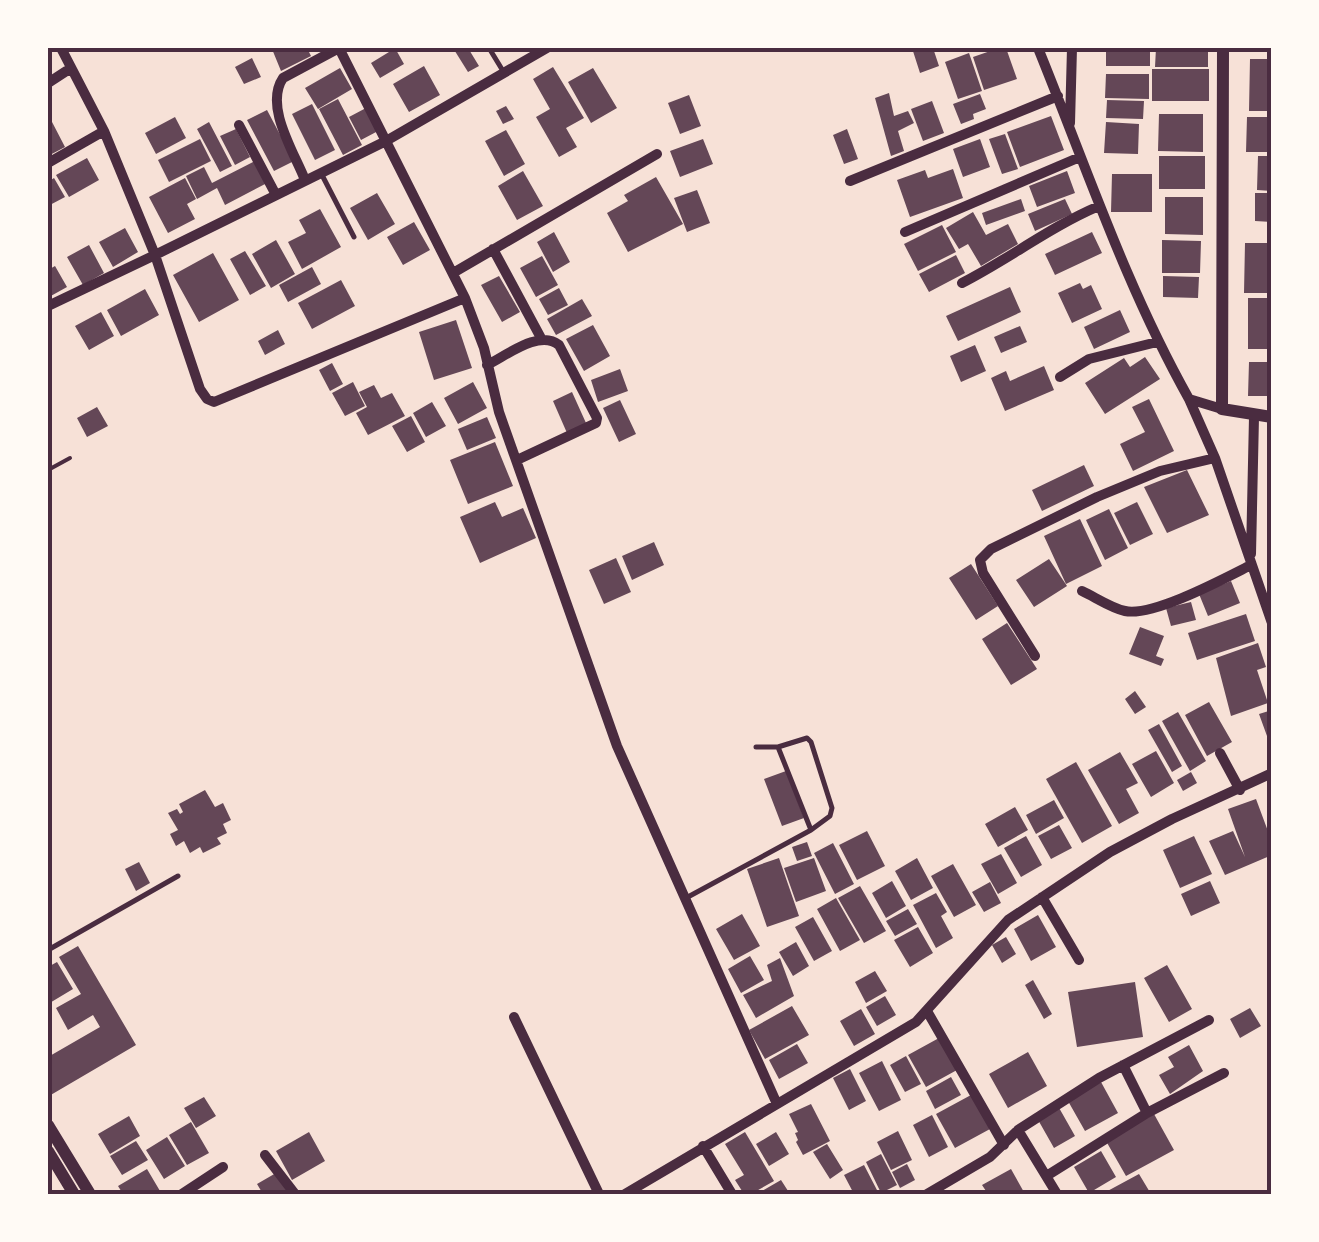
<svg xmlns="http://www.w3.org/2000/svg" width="1319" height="1242" font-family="'Times New Roman',serif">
	<rect width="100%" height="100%" fill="#f7e1d7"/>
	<path fill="#644757" d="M307 48 311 56 281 71 272 49Z
		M387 48H395L404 64 380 78 371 63 389 52Z
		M453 48H468L479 66 468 72Z
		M912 48H933L939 66 920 73Z
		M999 48H1006L1017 79 984 90 973 57Z
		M1106 48H1150V66H1106Z
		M1156 48H1208V67H1155Z
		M969 53 982 91 958 99 945 62Z
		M252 58 261 77 244 84 235 67Z
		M1250 59H1272V111H1249Z
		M424 66 440 95 409 112 393 84Z
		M553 67 584 118 566 128 577 147 559 157 536 117 550 109 533 79Z
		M340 68 352 89 318 109 305 88Z
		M593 68 617 108 591 123 568 82Z
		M1152 69H1209V101H1152Z
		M1106 74H1149V99L1105 98Z
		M889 93 894 116 908 111 914 123 898 131 904 151 891 156 875 98Z
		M980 94 986 109 973 114 974 119 961 124 953 104Z
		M689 95 701 126 680 134 668 103Z
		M338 99 362 145 343 155 319 109Z
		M1107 100 1144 101 1143 119 1106 118Z
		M932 101 944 133 923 141 911 109Z
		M312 104 335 150 315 160 292 114Z
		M506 106 514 119 503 124 496 111Z
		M366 108 378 131 361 140 349 117Z
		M267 110 294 161 274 171 247 120Z
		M1159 114H1203V152L1158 151Z
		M1051 116 1064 150 1020 167 1007 132Z
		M175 117 186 138 156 154 145 133Z
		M1247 117H1272V152H1246Z
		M51 120 65 147 48 156V122Z
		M209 122 232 166 220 172 197 129Z
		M1106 122 1139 124 1138 154 1104 153Z
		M236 129 250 157 235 165 220 136Z
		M847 129 858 159 844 164 833 135Z
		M506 130 525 164 504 176 485 141Z
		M1005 134 1018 169 1002 174 989 139Z
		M200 139 211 161 169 182 158 160Z
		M703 139 713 164 680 177 670 151Z
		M980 139 990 167 963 177 953 149Z
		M1159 156H1205V189H1159Z
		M1258 156H1272V191L1257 190Z
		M87 158 99 180 69 197 56 175Z
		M255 161 267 183 225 205 217 188 197 199 186 176 204 167 212 183Z
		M953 169 963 198 910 217 897 180 925 170 928 178Z
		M523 171 543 206 517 220 498 186Z
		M1067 171 1075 193 1037 207 1029 186Z
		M1112 174H1152V212H1111Z
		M656 177 683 224 628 252 607 213 628 201 624 195Z
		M54 178 65 197 48 206V182Z
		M185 178 196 199 187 204 195 219 168 233 149 197Z
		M697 190 710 223 687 232 674 198Z
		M377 193 395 224 368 240 350 208Z
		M1255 193H1272V222L1255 221Z
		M1165 197H1203V235L1165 234Z
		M1021 199 1025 211 986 225 982 213Z
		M1065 199 1072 214 1035 231 1028 214Z
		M320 209 341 247 302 269 288 242 306 233 299 220Z
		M973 212 986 235 1008 224 1018 244 981 266 968 244 959 249 946 228Z
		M414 222 430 250 403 265 387 237Z
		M942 225 956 252 918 271 904 244Z
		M125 228 138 252 113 267 99 242Z
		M554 232 570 262 553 272 537 242Z
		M1092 232 1102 253 1055 275 1045 254Z
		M276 240 295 274 271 288 252 254Z
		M1162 240 1201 241 1200 273H1162Z
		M1245 243H1272V293H1244Z
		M89 245 104 273 83 285 67 257Z
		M245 251 266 286 250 295 230 259Z
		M213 253 239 300 199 322 173 275Z
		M956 255 965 273 929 292 919 274Z
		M542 256 558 285 536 297 520 268Z
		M55 266 67 287 49 297 48 270Z
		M312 267 321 284 288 302 279 285Z
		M499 276 520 312 502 322 481 285Z
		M1163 276 1199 277 1198 298 1163 297Z
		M341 280 355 306 312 329 298 303Z
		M1080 283 1083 289 1091 285 1102 309 1072 323 1058 293Z
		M1010 287 1021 312 958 341 946 316Z
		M559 288 568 305 548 315 539 299Z
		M145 289 159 315 121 336 107 310Z
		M1248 298H1272V349H1248Z
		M582 299 592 316 556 335 547 319Z
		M1120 310 1130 332 1094 349 1084 327Z
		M101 312 114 336 89 350 75 326Z
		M456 320 472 368 434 380 419 332Z
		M593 325 610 356 584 371 566 339Z
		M1020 326 1027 342 1001 353 994 337Z
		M278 330 285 344 265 355 258 341Z
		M975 345 986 371 961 382 950 356Z
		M1145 357 1160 379 1105 414 1085 383 1124 358 1130 367Z
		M1249 362H1272V396H1248Z
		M332 363 343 384 330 391 319 370Z
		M1044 366 1054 390 1005 411 991 378 1006 371 1010 381Z
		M620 369 628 391 598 402 591 380Z
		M353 382 365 406 345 416 332 393Z
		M473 382 487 408 458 424 444 398Z
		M374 385 381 398 392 393 405 416 368 435 356 413 367 407 359 392Z
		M572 392 586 423 567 433 553 401Z
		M1149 399 1174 451 1133 471 1120 444 1145 432 1132 407Z
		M620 400 636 434 619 442 603 408Z
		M432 402 446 426 426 437 413 413Z
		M97 407 108 426 87 437 77 418Z
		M411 416 425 442 407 452 392 426Z
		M487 417 496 438 467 450 458 429Z
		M495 442 513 486 468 504 450 460Z
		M1084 465 1094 486 1042 511 1032 490Z
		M1187 470 1209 515 1167 533 1144 487Z
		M495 502 502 517 523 508 536 538 480 563 460 517Z
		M1137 502 1153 534 1130 545 1114 513Z
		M1109 509 1128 548 1105 560 1086 520Z
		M1080 519 1102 566 1066 584 1044 536Z
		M654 542 664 565 632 580 622 556Z
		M616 558 631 592 604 604 589 570Z
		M1049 559 1067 586 1034 607 1016 580Z
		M971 564 998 606 976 620 949 578Z
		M1231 581 1240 603 1208 616 1199 594Z
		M1191 602 1196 620 1171 626 1166 608Z
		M1246 614 1255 641 1197 660 1188 633Z
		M1007 623 1037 669 1011 685 982 639Z
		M1140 627 1164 636 1156 656 1164 659 1161 666 1129 654Z
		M1258 643 1266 667 1257 670 1268 703 1231 716 1216 658Z
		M1135 691 1146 707 1135 714 1125 699Z
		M1209 702 1232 742 1207 756 1185 715Z
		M1272 710V747H1271L1259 714Z
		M1178 712 1206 761 1190 771 1162 721Z
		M1159 724 1182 766 1172 772 1148 730Z
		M1156 751 1174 783 1151 797 1132 764Z
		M1120 752 1138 783 1126 789 1139 813 1119 824 1088 770Z
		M1076 762 1112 826 1082 843 1046 779Z
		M786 771 804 818 782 826 764 779Z
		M1191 772 1197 783 1183 791 1177 780Z
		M205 790 215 807 223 803 231 820 223 824 227 833 217 838 221 844 203 853 200 847 190 853 184 841 176 846 170 834 178 830 168 813 177 809 180 814 183 812 179 804Z
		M1256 799 1272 842V855L1225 875 1209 841 1233 831 1245 857 1228 809Z
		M1054 800 1064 818 1036 834 1026 815Z
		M1015 807 1028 830 998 847 985 824Z
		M1059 825 1072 848 1051 859 1038 836Z
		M867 831 885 866 857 880 839 845Z
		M1026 836 1042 865 1021 877 1004 848Z
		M1194 836 1212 874 1180 888 1163 850Z
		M807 842 812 856 797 861 792 847Z
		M833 843 854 884 835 894 814 853Z
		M1001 854 1017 883 998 894 981 864Z
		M779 858 799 916 767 927 747 869Z
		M814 858 826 891 796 902 784 868Z
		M917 858 933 888 911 900 895 871Z
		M139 862 150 883 136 891 125 869Z
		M953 864 976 905 954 917 931 876Z
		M892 881 906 906 886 918 872 893Z
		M1210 881 1220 903 1191 916 1181 894Z
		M990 882 1001 903 984 912 972 892Z
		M860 886 886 931 864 943 838 898Z
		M936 893 947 912 941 916 953 938 936 948 913 905Z
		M836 898 860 940 840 951 817 909Z
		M908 909 917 924 895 936 886 921Z
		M742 914 760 946 734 960 716 929Z
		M1038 915 1056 947 1031 961 1014 929Z
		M813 917 832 951 814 961 795 927Z
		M918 927 933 953 910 967 894 940Z
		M1006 937 1016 954 1002 963 992 945Z
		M796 942 809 966 793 976 779 952Z
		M78 946 136 1045 49 1096 48 1057 100 1027 93 1015 68 1030 56 1008 81 994 59 957Z
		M750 956 764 980 741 993 728 969Z
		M780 958 794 996 756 1018 743 995 772 981 767 965Z
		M57 962 73 989 48 1004V967Z
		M1167 965 1192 1009 1169 1022 1144 978Z
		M875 971 887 991 866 1003 855 982Z
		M1033 980 1052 1014 1044 1019 1025 985Z
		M1135 982 1143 1037 1077 1047 1068 992Z
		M885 996 896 1015 877 1026 866 1007Z
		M792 1006 809 1035 765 1059 749 1030Z
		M1250 1008 1261 1026 1240 1038 1230 1019Z
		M861 1009 875 1034 854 1046 840 1021Z
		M939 1038 957 1070 926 1087 908 1055Z
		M797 1044 808 1063 779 1079 769 1060Z
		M1189 1045 1203 1071 1170 1094 1159 1075 1174 1067 1168 1057Z
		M1028 1052 1047 1086 1008 1108 989 1074Z
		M906 1056 921 1084 905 1092 890 1065Z
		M882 1061 901 1100 879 1111 859 1073Z
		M850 1069 866 1101 849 1110 833 1078Z
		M951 1077 961 1095 935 1109 926 1091Z
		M1101 1082 1118 1113 1085 1131 1068 1101Z
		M971 1095 990 1129 955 1148 936 1114Z
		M204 1097 216 1116 196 1128 184 1108Z
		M811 1104 830 1141 803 1155 796 1142 798 1140 795 1133 798 1132 789 1114Z
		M1058 1106 1075 1136 1054 1148 1037 1118Z
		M1154 1114 1174 1150 1126 1176 1106 1141Z
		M932 1115 948 1147 929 1157 913 1125Z
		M129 1116 140 1136 110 1154 98 1134Z
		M191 1122 209 1153 187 1165 169 1135Z
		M898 1131 912 1160 891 1170 877 1142Z
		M309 1132 325 1161 292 1180 276 1151Z
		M745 1132 774 1181 751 1194H744L735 1180 744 1175 725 1144Z
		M776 1132 789 1154 769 1166 756 1144Z
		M167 1137 185 1166 164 1179 146 1150Z
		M136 1141 148 1160 122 1175 110 1156Z
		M827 1144 843 1170 830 1179 813 1152Z
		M1101 1151 1116 1177 1089 1193 1074 1167Z
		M881 1154 897 1185 881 1193 866 1162Z
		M907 1164 915 1180 900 1188 892 1172Z
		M864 1165 878 1192 854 1194 844 1175Z
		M147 1169 160 1191 154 1194H123L118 1186Z
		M1011 1169 1025 1194H988L982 1185Z
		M276 1173 289 1194H263L257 1184Z
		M1139 1174 1151 1194H1102Z
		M781 1180 790 1194H757Z"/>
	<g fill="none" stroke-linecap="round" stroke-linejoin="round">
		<path stroke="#4a2c40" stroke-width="4" d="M48 470 70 458"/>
		<path stroke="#4a2c40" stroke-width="5" d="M489 48 503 71
			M322 175 354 237
			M756 747H778L807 738 811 742 832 808 830 816 811 830
			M686 898 811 830 778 747
			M48 950 178 876"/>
		<path stroke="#4a2c40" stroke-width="10" d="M61 48 104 131 155 255 386 141 547 48
			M339 48 465 298 484 348 499 412 617 746 777 1104
			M1038 48C1086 166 1126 287 1189 399L1222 409
			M48 83 71 68
			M1070 123 1072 48
			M239 125 276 195
			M48 163 104 131
			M305 180C294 152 264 106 283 78L339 48
			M850 181 1058 96
			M905 232 1080 157
			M493 249 541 338
			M453 273 657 154
			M962 283C1009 259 1050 227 1099 206
			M48 306 155 255 200 389 207 399 214 402 465 298
			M487 365C506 356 539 329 559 345L597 418 596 423 517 460
			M1060 377 1089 359 1157 342
			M1189 399 1215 458 1272 623
			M1251 554 1254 417
			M1082 591C1095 597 1111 608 1125 611 1153 617 1225 578 1251 565
			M1035 656 983 573 980 560 991 549 1097 497 1160 471 1215 458
			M1220 753 1240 790
			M1042 897 1079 960
			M927 1011 1004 1145
			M514 1017 599 1194
			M1123 1065 1147 1113
			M1018 1130 1057 1194
			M703 1146 732 1194
			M265 1155 295 1194
			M1048 1175 1147 1113 1224 1073
			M182 1194 223 1167
			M625 1194 916 1022 1008 920 1110 852 1172 819 1272 773
			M927 1194 990 1157 1018 1130 1099 1078 1209 1020"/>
		<path stroke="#4a2c40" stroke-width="12" d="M1223 48 1222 409 1272 417
			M48 1125 90 1194
			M48 1151 74 1194"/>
	</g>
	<rect width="1319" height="1242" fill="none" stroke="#fffaf5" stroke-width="100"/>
	<rect x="50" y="50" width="1219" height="1142" fill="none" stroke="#4a2c40" stroke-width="4"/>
</svg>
